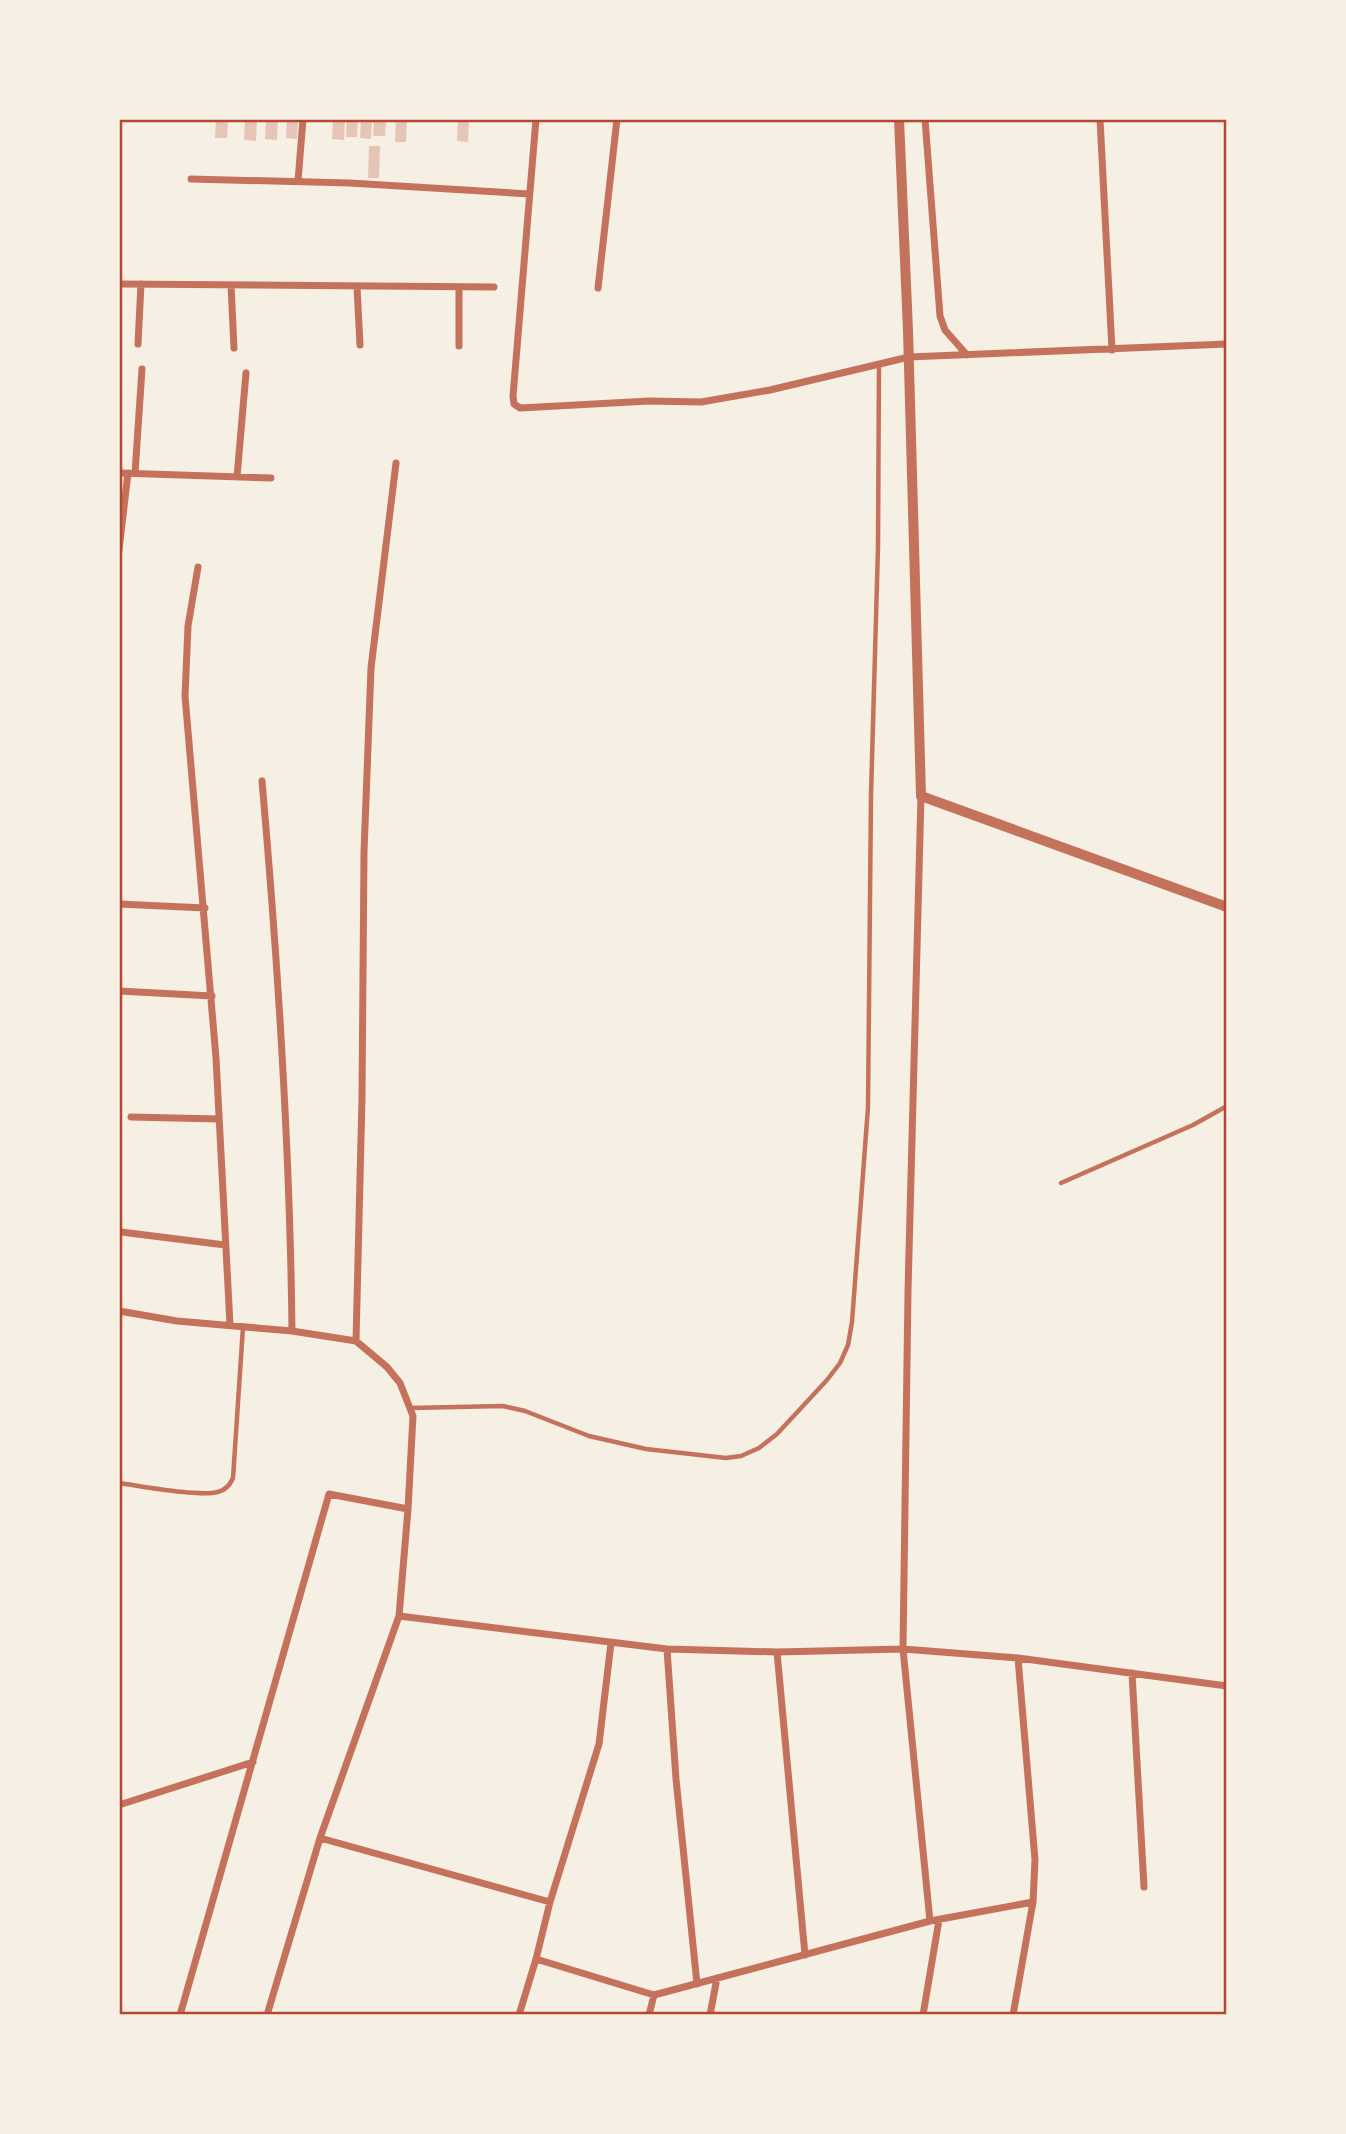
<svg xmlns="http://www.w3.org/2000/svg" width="1346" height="2134" font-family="Manrope,sans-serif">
	<rect width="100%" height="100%" fill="#f6efe4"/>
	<path fill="#e6c5b7" d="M216 119H228L227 138H215Z
		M245 119H257L256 141 244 140Z
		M266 119H278L277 140 265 139Z
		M287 119H298L297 139 286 138Z
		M333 119H345L344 140 332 139Z
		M347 119H358L357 137H346Z
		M361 119H372L371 139 360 138Z
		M374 119H386L385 136H373Z
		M396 119H407L406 142H395Z
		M458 119H469L468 142 457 141Z
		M369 146H380L379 178H368Z"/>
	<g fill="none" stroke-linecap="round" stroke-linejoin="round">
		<path stroke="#c5725c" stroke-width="4.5" d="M1061 1183 1193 1125 1227 1106
			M410 1408 503 1406 525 1411 589 1436 646 1449 726 1458 741 1456 759 1448 777 1434 827 1380 840 1363 848 1345 852 1322 868 1107 871 795 878 547 879 364
			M119 1483C141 1486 199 1497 218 1492 226 1490 230 1485 233 1478L243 1327"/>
		<path stroke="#c5725c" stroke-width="7" d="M536 119 513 396 514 404 520 408 649 401 701 402 770 390 909 357 1227 344
			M925 119 940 316 945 330 967 355
			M1100 119 1112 350
			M191 179 350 183 529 194
			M298 181 303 119
			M119 284 494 287
			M231 285 234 348
			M357 287 360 345
			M598 288 617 119
			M138 344 141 284
			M459 346V287
			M119 473 271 478
			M135 473 142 369
			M237 477 246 373
			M119 550 128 473
			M198 567 188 626 185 696 216 1058 230 1325
			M262 781C278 964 290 1147 292 1331
			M921 796 908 1291 903 1649 1018 1658 1227 1686
			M119 904 205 908
			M119 991 212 996
			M131 1117 219 1119
			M121 1232 225 1245
			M119 1311 177 1321 292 1331 356 1341 387 1367 400 1383 413 1416 408 1509
			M356 1341 362 1098 364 852 371 668 396 463
			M399 1616 667 1649 777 1652 903 1649 930 1921 654 1995 536 1959
			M667 1649 676 1779 697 1984
			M777 1652 805 1955
			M1132 1673 1144 1887
			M119 1805 253 1762
			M320 1838 550 1902
			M930 1921 1033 1902
			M180 2015 329 1494 408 1509 399 1616 320 1838 267 2015
			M519 2015 536 1959 550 1902 599 1744 611 1643
			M649 2015 654 1995
			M710 2015 717 1978
			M923 2015 939 1920
			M1013 2015 1033 1902 1035 1860 1018 1658"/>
		<path stroke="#c5725c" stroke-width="10" d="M899 119 908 331 921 796 1227 907"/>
	</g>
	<rect width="1346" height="2134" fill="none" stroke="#f6efe4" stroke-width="242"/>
	<rect x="121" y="121" width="1104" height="1892" fill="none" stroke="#b5482f" stroke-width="2.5"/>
</svg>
